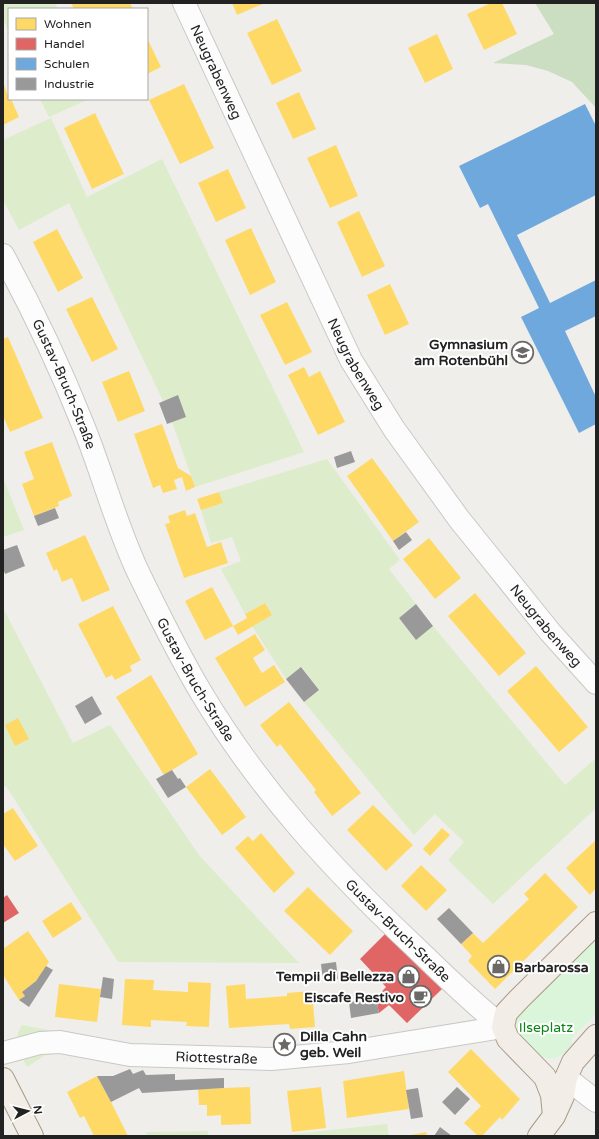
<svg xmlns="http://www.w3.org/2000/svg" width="599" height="1139" font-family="'Varela Round',sans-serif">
	<rect width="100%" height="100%" fill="#f0eeeb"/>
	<path fill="#ddeccb" d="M3 3H55L58 9H9V32L3 19Z
		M40 99H89L49 117Z
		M51 118 87 197 162 159 304 452 195 487 172 422 178 396 163 401 69 203 19 230 3 200V140Z
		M327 459 400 560 389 569 416 604 399 618 415 639 433 626 565 785 596 758V808L493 904 448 860 464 842 435 814 414 835 304 702 319 690 302 667 286 679 252 626 272 615 265 603 245 614 221 569 241 561 232 537 211 543 201 510 223 503 219 492Z
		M3 478 24 530 3 537Z
		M3 608 73 743 110 725 199 855 299 963 118 962 6 786 3 788Z
		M22 1025 54 1031 53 1035 21 1039 17 1035Z
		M32 1053H58L44 1056 27 1067 22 1058Z
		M387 1124 389 1136H276Z
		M208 1131V1136H148L145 1132Z"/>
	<path fill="#cbdec1" d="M535 3H596V108L572 82 548 71 526 65 493 63 554 34Z"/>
	<path fill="#daf5da" d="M596 936V1014L572 1038V1044C568 1048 563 1055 558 1057 542 1064 521 1046 517 1031 516 1026 517 1020 518 1015Z"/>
	<path fill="#ffd966" d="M71 3H130L133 9H74Z
		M232 3H265L237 15Z
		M491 3H502L517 34 484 50 467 14Z
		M277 19 302 71 272 85 247 33Z
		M437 34 453 69 425 83 408 48Z
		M147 38 161 67 147 74Z
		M3 82 9 99H11L19 117 3 125Z
		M184 84 214 148 180 164 149 100Z
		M299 92 316 129 293 139 276 103Z
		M95 113 124 174 92 189 64 128Z
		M336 145 358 196 330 208 307 158Z
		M228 169 246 208 216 222 198 183Z
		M359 211 385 266 362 277 337 222Z
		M251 228 276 282 250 295 225 240Z
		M57 229 83 278 58 292 33 242Z
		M390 284 409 324 385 335 367 295Z
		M92 297 118 349 92 362 66 309Z
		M287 302 312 352 285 365 260 315Z
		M8 337 43 418 10 432 3 416V339Z
		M304 367 309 377 320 371 345 422 318 435 288 375Z
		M129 371 145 411 118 422 102 382Z
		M162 424 178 468 191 476 195 487 186 491 182 477 174 480 177 489 163 493 160 485 153 488 134 434Z
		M52 442 72 496 58 502 59 506 34 516 22 484 34 479 24 452Z
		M372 458 419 522 393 541 347 476Z
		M219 492 223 503 201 510 197 499Z
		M185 510 187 516 195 513 207 547 221 542 228 563 184 578 165 524 170 523 168 516Z
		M85 535 110 590 82 602 72 578 62 582 57 569 54 571 46 553Z
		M429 538 461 578 435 599 403 559Z
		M212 587 233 626 205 640 185 601Z
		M475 593 526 653 499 676 448 616Z
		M265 603 272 615 238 635 233 626 247 618 245 614Z
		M113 606 141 660 130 666 132 671 115 680 112 675 106 678 78 624Z
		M255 634 265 650 253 658 262 673 274 665 285 682 245 707 215 658Z
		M536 666 588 727 559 752 507 691Z
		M151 675 198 754 164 775 116 697Z
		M289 702 361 793 332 816 314 792 316 790 280 744 277 747 260 725Z
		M18 718 29 739 15 746 5 725Z
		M210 769 246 817 222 835 186 787Z
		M373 805 413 845 386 871 347 830Z
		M13 808 38 846 15 861 3 844V814Z
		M442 828 450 835 430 856 423 849Z
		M261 833 295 873 274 893 235 848 248 836 253 841Z
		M596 840V888L590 895 566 868Z
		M421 865 447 890 426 911 401 886Z
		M545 873 578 907 495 989 468 961 472 956 461 944 473 933 483 943 529 899 524 894Z
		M308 887 353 931 330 955 284 911Z
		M71 902 82 919 53 938 42 921Z
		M28 931 49 962 36 981 22 992 25 996 19 1000 3 975V949Z
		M125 979 154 980 153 990 188 992V982L211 983 209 1027 186 1026 187 1022 151 1020V1027L122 1025Z
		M59 984 101 989 97 1022 55 1017Z
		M245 984 246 999 287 996V993L312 991 315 1027 290 1029 289 1024 229 1028 226 986Z
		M471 1049 520 1099 502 1120 500 1117 482 1136H478L464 1123 481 1106 448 1072Z
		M404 1071 409 1109 347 1118 343 1081Z
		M97 1076 111 1102 128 1136H94L84 1116 80 1118 67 1092Z
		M250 1087 251 1124 221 1125V1115L207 1116V1105H199L198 1089Z
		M321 1087 326 1128 292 1132 287 1091Z
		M426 1132 427 1136H411V1135Z"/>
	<path fill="#e06666" d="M7 895 19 913 3 923V898Z
		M385 934 442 989 407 1023 389 1005 379 1013 376 998 386 987 360 959Z"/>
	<path fill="#6fa8dc" d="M585 104 596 126V195L517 235 550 303 596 280V316L565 331 596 397V424L579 433 521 317 539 308 488 204 480 208 459 166Z"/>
	<path fill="#999" d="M178 395 186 417 167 424 159 403Z
		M351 451 355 462 337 468 334 457Z
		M55 508 59 518 38 526 34 516Z
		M406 532 412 540 399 550 393 541Z
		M17 545 25 566 5 574 3 568V550Z
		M416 604 433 626 416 640 399 618Z
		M301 667 319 690 304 702 286 679Z
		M92 696 102 714 85 724 75 706Z
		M172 770 178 779 180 778 186 787 168 798 156 779Z
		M449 908 473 933 461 944 437 919Z
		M336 962 338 979 323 981 321 964Z
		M46 966 53 970 29 1007 19 1000 25 996 22 992 36 981Z
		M103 977 114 979 112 999 100 997Z
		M376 998 379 1013 351 1018 349 1002Z
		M130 1069 133 1074 143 1070 146 1075 175 1074V1080L224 1078V1088L142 1093 139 1088 111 1102 97 1076H113Z
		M457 1087 470 1099 455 1115 442 1102Z
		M418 1088 423 1117 411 1119 406 1090Z
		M440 1127 452 1136H434Z"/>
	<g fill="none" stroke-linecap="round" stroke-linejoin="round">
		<defs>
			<g id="minor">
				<path id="s1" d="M184 3 351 360 394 429 459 519 550 632 596 683"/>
				<path id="s2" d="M3 255C33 310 60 367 83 425 103 474 116 526 139 574 159 615 179 656 202 694 259 789 333 870 413 945 442 973 471 1002 503 1027"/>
				<path id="s3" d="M3 1053 40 1043 60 1042 130 1055 271 1059 349 1052 503 1027"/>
				<path d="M566 1078 596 1101"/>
			</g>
			<path id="major" d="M3 1079 32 1136
				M554 1116 552 1095 545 1077 508 1039 503 1027 506 1013 519 999 596 923
				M539 1136 554 1116 563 1096 566 1078 573 1062 596 1036"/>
		</defs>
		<use href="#minor" stroke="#c9c8c7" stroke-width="24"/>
		<use href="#major" stroke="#a79c86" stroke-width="24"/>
		<use href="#minor" stroke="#fdfcfc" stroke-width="22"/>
		<use href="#major" stroke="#f3ede7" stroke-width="22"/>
	</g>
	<defs>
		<symbol id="school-ring" viewBox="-11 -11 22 22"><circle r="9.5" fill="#fff" stroke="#6a6968" stroke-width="1.5"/><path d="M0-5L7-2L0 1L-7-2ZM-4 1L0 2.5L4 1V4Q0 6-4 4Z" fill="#6a6968"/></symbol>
		<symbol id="shop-ring" viewBox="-11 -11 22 22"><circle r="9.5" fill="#fff" stroke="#6a6968" stroke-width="1.5"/><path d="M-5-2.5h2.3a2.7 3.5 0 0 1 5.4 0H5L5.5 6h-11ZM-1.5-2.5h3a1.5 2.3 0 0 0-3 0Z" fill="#6a6968"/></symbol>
		<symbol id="cafe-ring" viewBox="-11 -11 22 22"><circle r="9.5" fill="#fff" stroke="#6a6968" stroke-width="1.5"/><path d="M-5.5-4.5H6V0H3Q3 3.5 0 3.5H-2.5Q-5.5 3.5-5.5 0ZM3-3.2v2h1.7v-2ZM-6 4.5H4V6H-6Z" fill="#6a6968"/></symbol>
		<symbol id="sight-ring" viewBox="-11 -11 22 22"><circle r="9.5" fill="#fff" stroke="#6a6968" stroke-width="1.5"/><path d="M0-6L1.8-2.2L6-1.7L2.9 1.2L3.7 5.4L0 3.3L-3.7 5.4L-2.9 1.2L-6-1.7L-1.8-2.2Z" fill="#6a6968"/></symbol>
	</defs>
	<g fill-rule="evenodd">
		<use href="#school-ring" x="510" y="340" width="25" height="25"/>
		<use href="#shop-ring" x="486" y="954" width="25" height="25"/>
		<use href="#shop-ring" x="396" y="964" width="25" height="25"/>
		<use href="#cafe-ring" x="408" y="984" width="25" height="25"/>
		<use href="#sight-ring" x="272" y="1032" width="25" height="25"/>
	</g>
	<g text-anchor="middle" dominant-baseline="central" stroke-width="4" stroke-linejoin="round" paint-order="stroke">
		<g font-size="14" fill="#222" stroke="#fff">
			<text stroke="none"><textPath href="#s1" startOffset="76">Neugrabenweg</textPath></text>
			<text stroke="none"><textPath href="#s1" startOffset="400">Neugrabenweg</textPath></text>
			<text stroke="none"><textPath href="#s2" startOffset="143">Gustav-Bruch-Straße</textPath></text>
			<text stroke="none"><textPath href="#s1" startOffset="724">Neugrabenweg</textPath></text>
			<text stroke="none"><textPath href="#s2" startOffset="467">Gustav-Bruch-Straße</textPath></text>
			<text stroke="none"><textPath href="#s2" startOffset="791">Gustav-Bruch-Straße</textPath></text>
			<text stroke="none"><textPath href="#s3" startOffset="216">Riottestraße</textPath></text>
		</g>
		<g font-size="14" font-weight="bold" fill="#222" stroke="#fff" text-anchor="end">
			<text x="508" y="344">Gymnasium<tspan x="508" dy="16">am Rotenbühl</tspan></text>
			<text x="514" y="967" text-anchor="start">Barbarossa</text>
			<text x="394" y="976">Tempii di Bellezza</text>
			<text x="404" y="997">Eiscafe Restivo</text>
			<text x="300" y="1036" text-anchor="start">Dilla Cahn<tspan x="300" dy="16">geb. Weil</tspan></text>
		</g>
		<g font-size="14" fill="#0c8416" stroke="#fff">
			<text x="546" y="1027">Ilseplatz</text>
		</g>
	</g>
	<rect width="599" height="1139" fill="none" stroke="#222222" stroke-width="8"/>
	<rect x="8" y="8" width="140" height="92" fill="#ffffff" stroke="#a7a7a7"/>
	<rect x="16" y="18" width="20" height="12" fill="#ffd966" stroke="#a7a7a7"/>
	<text x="44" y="28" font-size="12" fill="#222222">Wohnen</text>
	<rect x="16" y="38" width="20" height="12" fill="#e06666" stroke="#a7a7a7"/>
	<text x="44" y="48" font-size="12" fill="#222222">Handel</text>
	<rect x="16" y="58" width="20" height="12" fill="#6fa8dc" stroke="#a7a7a7"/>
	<text x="44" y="68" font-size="12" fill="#222222">Schulen</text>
	<rect x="16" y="78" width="20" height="12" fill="#999999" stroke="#a7a7a7"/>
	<text x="44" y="88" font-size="12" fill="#222222">Industrie</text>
	<g transform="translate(28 1111) rotate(83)" stroke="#ffffff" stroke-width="3" paint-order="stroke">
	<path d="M0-3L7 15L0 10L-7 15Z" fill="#222222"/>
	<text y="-6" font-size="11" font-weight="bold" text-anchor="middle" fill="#222222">N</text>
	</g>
</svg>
